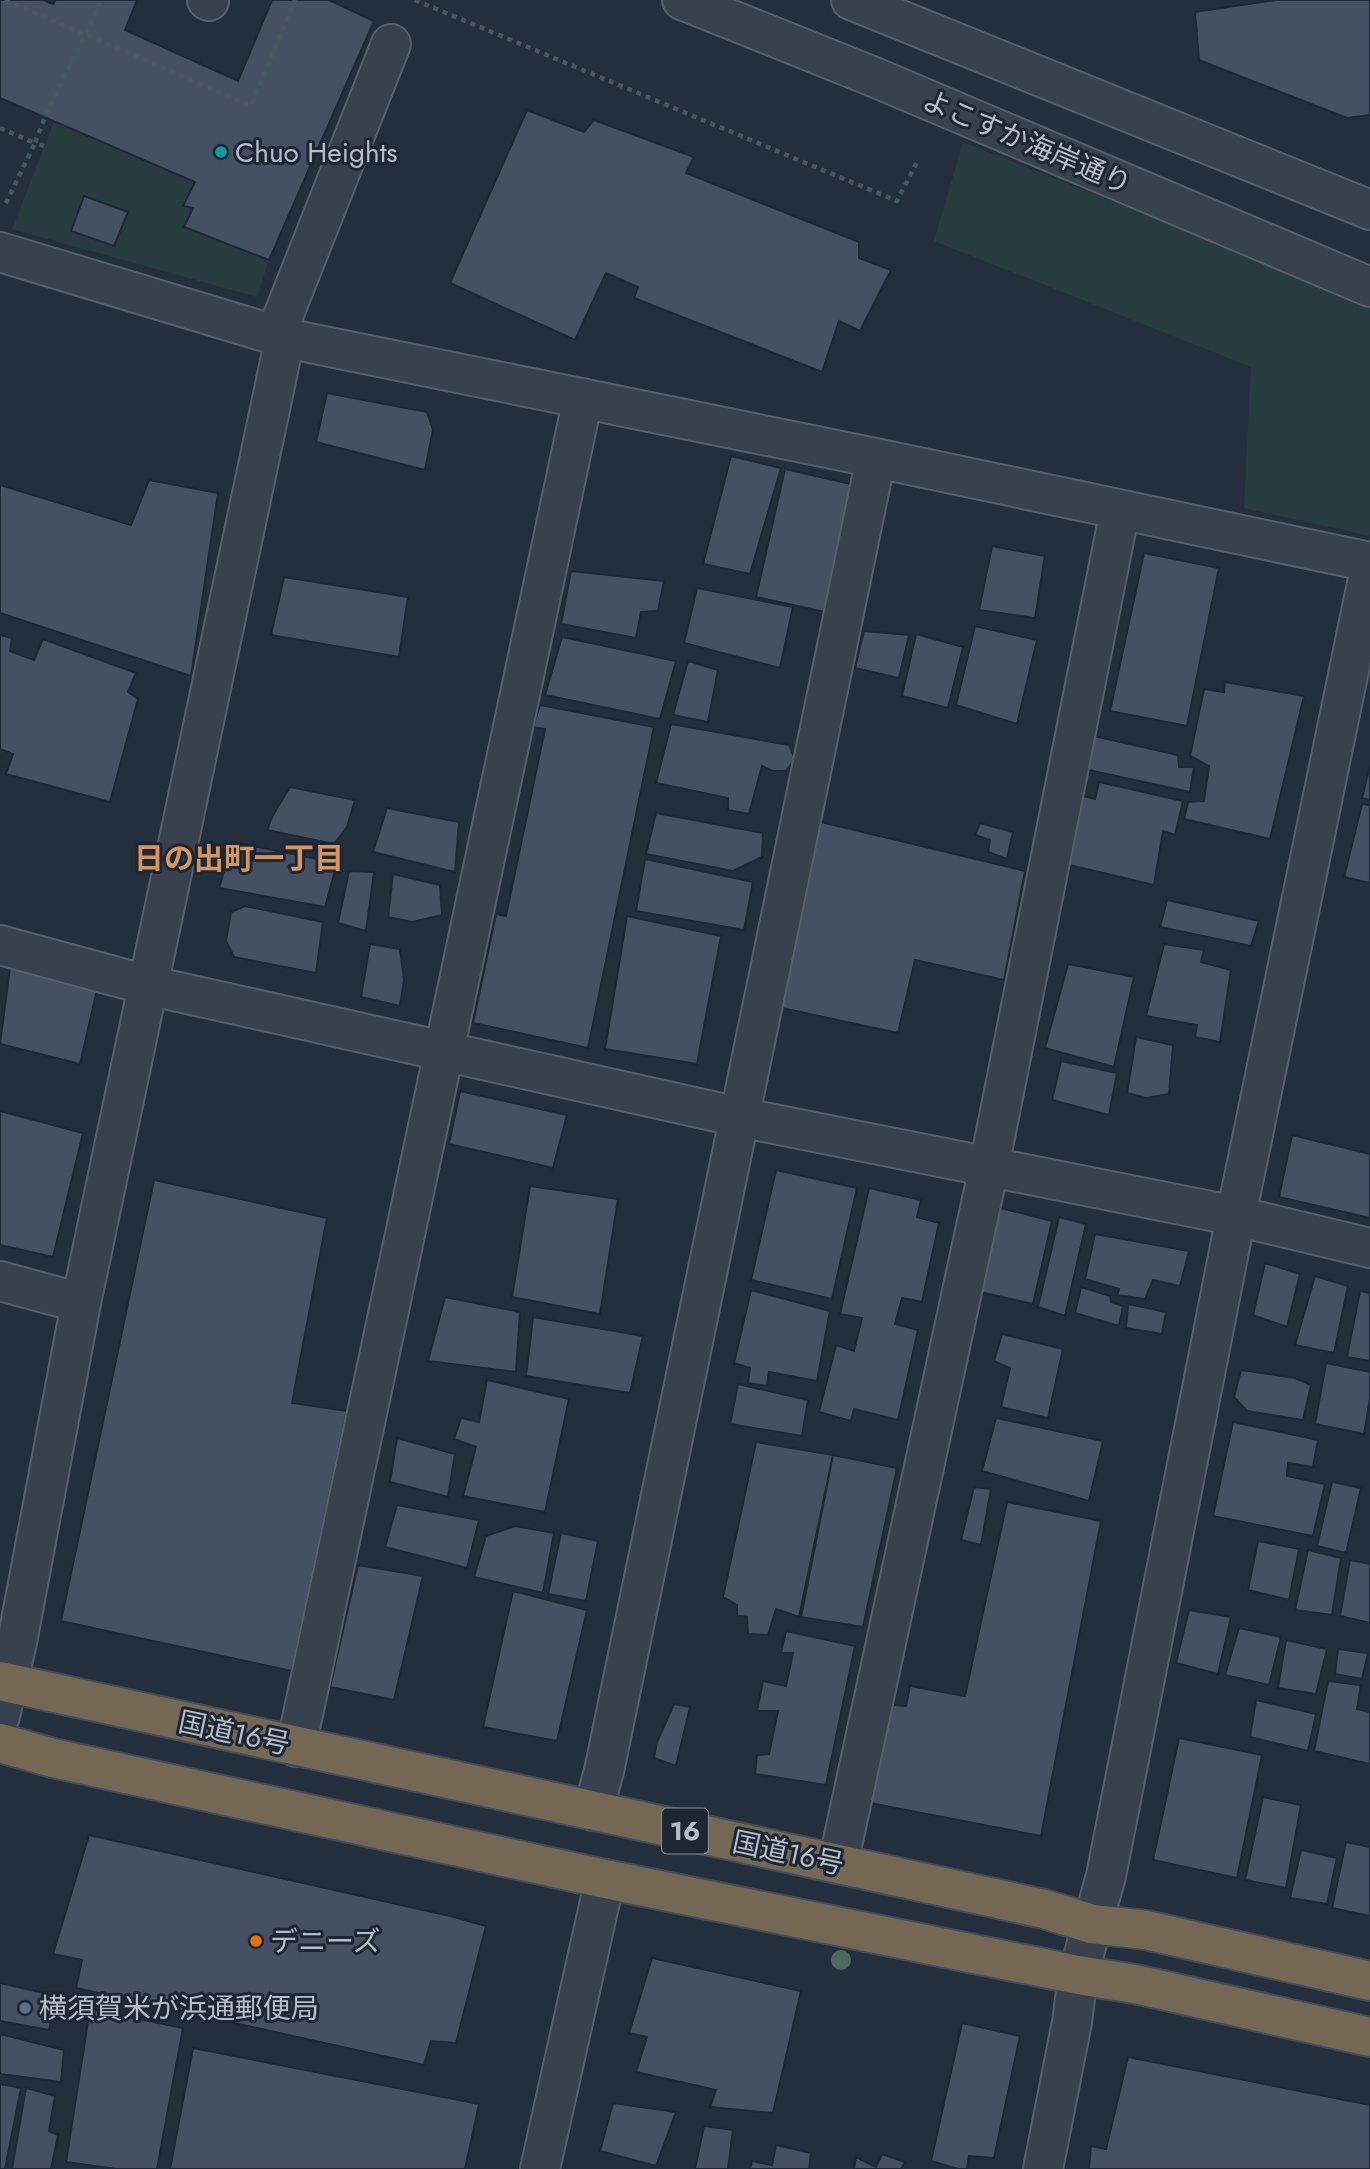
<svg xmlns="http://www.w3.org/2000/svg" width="1370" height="2169" font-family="Jost,'Noto Sans JP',sans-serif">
	<rect width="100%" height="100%" fill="#242f3e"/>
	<path fill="#263c3f" d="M54 122 195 182 183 205 193 208 185 227 269 260 257 297 12 229Z
		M963 142 1370 303V536L1244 508 1251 367 934 241Z"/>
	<path fill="#455162" stroke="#1f2835" stroke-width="2" d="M0 0H43L53 4 56 0H137L125 30 238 81 272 0H329L374 21 269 260 184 227 193 208 183 206 195 182 0 98Z
		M1276 0H1370V115L1347 118 1199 60 1195 12Z
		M527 110 584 132 594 120 694 157 686 173 859 242V258L891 270 860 331 839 321 822 372 634 298 638 287 606 273 575 340 450 283Z
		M84 196 128 212 114 246 71 231Z
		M327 393 427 412 433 430 425 470 316 442Z
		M731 456 781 468 750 574 703 564Z
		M785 469 851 484 825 612 756 597Z
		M149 480 218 493 191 676 0 613V485L131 525Z
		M992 546 1045 556 1035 618 979 610Z
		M1144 553 1219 568 1187 726 1110 711Z
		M571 571 664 581 658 611 641 612 636 638 561 624Z
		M284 577 408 597 399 657 271 635Z
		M697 588 793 607 780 668 684 643Z
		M975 626 1037 640 1017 724 956 705Z
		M864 631 909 635 899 678 855 668Z
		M916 634 963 647 948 708 902 696Z
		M0 635 12 638 10 651 34 660 43 639 136 673 128 692 138 699 110 802 6 774 13 754 0 749Z
		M562 637 676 661 660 719 545 695Z
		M688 661 718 670 708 722 673 715Z
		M1225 682 1304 696 1270 839 1184 819 1188 802 1204 801 1209 766 1190 756 1204 689 1224 692Z
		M540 705 654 727 588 1048 473 1023 496 914 506 916 545 729 533 727Z
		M671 724 789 745 795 759 786 771H773L762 766 749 814 728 810V798L656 783Z
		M1094 736 1178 755 1179 767H1194L1190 792 1084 769Z
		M1370 765V800L1362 798Z
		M1099 782 1183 801 1175 835 1163 831 1154 885 1061 863 1079 795 1095 799Z
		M290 787 355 800 347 827 334 844 267 830 273 815Z
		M1362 804 1370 805V883L1344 877Z
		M387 808 459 822 455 872 373 852Z
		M656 813 763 833 762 857 733 871 646 854Z
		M821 822 1025 871 1004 980 915 960 898 1033 777 1007Z
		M980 823 1013 832 1007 859 988 852 990 840 975 835Z
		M233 842 337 863 325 907 219 888Z
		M645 859 753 882 744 930 636 911Z
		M349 871 374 872 366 931 338 923Z
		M393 874 440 885 442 915 412 922 388 917Z
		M1167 900 1259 921 1251 946 1160 927Z
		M245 906 323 922 316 973 234 957 226 941 231 912Z
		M627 916 721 936 697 1064 605 1049Z
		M370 944 400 949 404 980 400 1006 361 997Z
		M1164 944 1204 950 1201 962 1231 970 1220 1042 1195 1037 1197 1025 1146 1016Z
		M1068 964 1134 977 1114 1067 1045 1048Z
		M10 967 97 990 80 1064 0 1044Z
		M1136 1037 1173 1045 1169 1094 1146 1098 1127 1093Z
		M1061 1061 1117 1073 1109 1115 1052 1100Z
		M460 1091 567 1115 553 1168 449 1144Z
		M0 1111 83 1133 53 1257 0 1245Z
		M1292 1135 1370 1154V1218L1279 1197Z
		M776 1170 857 1188 832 1299 751 1280Z
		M154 1180 327 1218 292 1403 347 1411 292 1671 61 1621Z
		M530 1186 618 1199 600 1314 512 1297Z
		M869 1188 921 1200 917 1217 939 1223 922 1302 902 1298 895 1324 918 1330 898 1420 854 1409 851 1421 819 1412 836 1345 854 1351 862 1318 840 1314Z
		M997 1207 1052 1221 1033 1304 975 1291Z
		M1059 1217 1086 1224 1065 1316 1038 1307Z
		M1095 1234 1189 1251 1180 1286 1153 1280 1145 1299 1117 1295 1119 1289 1085 1279Z
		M1265 1263 1300 1274 1287 1327 1253 1315Z
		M1315 1276 1348 1286 1334 1353 1295 1345Z
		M1081 1287 1110 1296 1111 1302 1123 1306 1119 1326 1075 1313Z
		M751 1290 830 1311 817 1381 769 1372 767 1386 748 1383 750 1368 734 1363Z
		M1360 1291 1370 1293V1361L1347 1357Z
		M445 1297 520 1312 516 1372 428 1361Z
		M1128 1304 1166 1312 1162 1334 1126 1328Z
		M533 1317 643 1336 630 1393 526 1376Z
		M1002 1334 1063 1349 1048 1418 1001 1407 1010 1368 994 1361Z
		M1326 1363 1370 1372V1399L1364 1434 1315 1424Z
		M1241 1370 1295 1378 1311 1385 1303 1420 1247 1411 1234 1397Z
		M487 1380 569 1399 545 1512 463 1496 476 1447 454 1439 461 1418 479 1422Z
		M738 1384 808 1400 802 1436 730 1424Z
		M996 1418 1103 1441 1089 1501 982 1471Z
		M1233 1422 1318 1440 1313 1467 1288 1463 1287 1476 1325 1484 1313 1536 1213 1516Z
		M397 1438 455 1454 448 1497 390 1482Z
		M756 1442 833 1455 799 1617 776 1609 768 1635 748 1634 747 1617 737 1616V1605L723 1597Z
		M833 1455 897 1468 863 1627 801 1617Z
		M1332 1482 1361 1488 1346 1553 1317 1546Z
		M974 1487 991 1489 981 1545 961 1540Z
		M1007 1502 1101 1521 1041 1836 870 1803 891 1705 906 1706 910 1686 965 1696Z
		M397 1505 479 1520 467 1568 385 1547Z
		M515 1526 554 1533 543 1593 474 1577 486 1536Z
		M561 1533 598 1541 586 1601 548 1594Z
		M1258 1541 1299 1549 1289 1600 1248 1590Z
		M1308 1550 1341 1558 1332 1615 1295 1610Z
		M1350 1560 1370 1564V1623L1340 1616Z
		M358 1565 423 1576 394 1700 330 1687Z
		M513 1591 587 1610 557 1741 483 1727Z
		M1189 1610 1231 1617 1218 1674 1176 1663Z
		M1239 1628 1281 1637 1269 1685 1225 1675Z
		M786 1631 855 1646 826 1785 755 1774 757 1755 769 1754 778 1711H757L763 1681 786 1686 793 1653H781Z
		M1286 1640 1327 1649 1316 1694 1278 1688Z
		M1338 1649 1368 1653 1362 1679 1335 1674Z
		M1328 1681 1361 1685 1357 1709 1370 1712V1764L1314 1751Z
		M1256 1700 1316 1714 1308 1751 1250 1737Z
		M674 1704 690 1707 676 1766 654 1758 657 1742Z
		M1179 1738 1262 1755 1237 1878 1153 1860Z
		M1263 1797 1301 1805 1286 1888 1245 1880Z
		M89 1835 454 1917 486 1926 456 2043 431 2041 424 2065 76 1988 82 1960 53 1954Z
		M1346 1842 1370 1847V1916L1332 1908Z
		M1301 1850 1337 1858 1327 1904 1290 1898Z
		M652 1958 801 1991 773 2113 710 2107 716 2090 636 2072 647 2037 629 2033Z
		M0 1983 57 1996 49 2030 0 2021Z
		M90 2009 183 2028 157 2169H116L66 2162Z
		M962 2023 1020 2036 994 2158 969 2156 967 2169H958L931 2161Z
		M0 2034 64 2050 61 2082 0 2074Z
		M193 2048 479 2104 465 2169H170Z
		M1128 2057 1370 2105V2169H1089L1091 2146 1106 2149Z
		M0 2084 21 2088 5 2169H0Z
		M26 2088 55 2096 49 2131 58 2135 51 2169H12Z
		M613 2103 676 2112 656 2166 600 2151Z
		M704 2126 733 2130 728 2169H695Z
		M776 2145 811 2153 809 2169H750L752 2161 772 2165Z
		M882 2154 905 2162 901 2169H854L856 2157 876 2167Z"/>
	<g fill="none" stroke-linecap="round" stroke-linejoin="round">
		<defs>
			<path id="minor" d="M207 0 209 1
				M682 0 874 77 1370 287
				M851 0 1370 210
				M0 252 285 338 876 458 1370 562
				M276 334 391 44
				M0 945 147 985 739 1117 1236 1216 1370 1248
				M0 1281 81 1303
				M0 1716 17 1642 81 1303 285 338
				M296 1747 583 398
				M593 1811 604 1771 876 458
				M838 1864 989 1167 1120 510
				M540 2169 605 1879
				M1043 2169 1072 2022 1078 1975 1106 1876 1236 1216 1370 569"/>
			<path id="highway" d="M0 1681 1044 1909 1092 1924 1146 1930 1370 1981
				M0 1743 53 1758 605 1879 1078 1975 1135 1984 1370 2037"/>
		</defs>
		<use href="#minor" stroke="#565f6c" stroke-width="42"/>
		<use href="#highway" stroke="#434c59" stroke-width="42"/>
		<path stroke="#44595c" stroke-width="4.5" stroke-dasharray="5 5" stroke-linecap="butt" d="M5 0 251 106 295 0
			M415 0 897 201 917 162
			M0 128 35 143 5 205
			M44 146 35 143C53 93 81 48 101 0"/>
		<use href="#minor" stroke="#38414e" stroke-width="38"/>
		<use href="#highway" stroke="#746855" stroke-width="38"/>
	</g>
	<circle fill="#4b6a5d" cx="841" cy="1960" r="10"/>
	<circle fill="#0f9aa8" stroke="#1d2633" stroke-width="2.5" cx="221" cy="152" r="7"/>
	<circle fill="#e8710a" stroke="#1d2633" stroke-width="2.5" cx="256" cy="1941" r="7"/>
	<circle fill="#5c6f8a" stroke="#1d2633" stroke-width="2.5" cx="25" cy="2008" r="7"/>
	<g text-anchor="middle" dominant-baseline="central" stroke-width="6" stroke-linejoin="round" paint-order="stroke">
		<rect fill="#1d2633" stroke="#878f9c" stroke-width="2" x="662" y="1808.5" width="46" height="45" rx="5"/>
		<g font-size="26" font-weight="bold" fill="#b4bcc9">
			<text x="685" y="1831">16</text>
		</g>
		<g font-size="28" fill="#b4bcc9" stroke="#1d2633">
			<text transform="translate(1027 142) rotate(23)">よこすか海岸通り</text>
			<text transform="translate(234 1733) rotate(12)">国道16号</text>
			<text transform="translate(788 1853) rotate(12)">国道16号</text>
		</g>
		<g font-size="28" fill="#b4bcc9" stroke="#1d2633" text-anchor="start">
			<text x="235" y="152">Chuo Heights</text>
			<text x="270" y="1941">デニーズ</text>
			<text x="39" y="2008">横須賀米が浜通郵便局</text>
		</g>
		<g font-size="30" font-weight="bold" fill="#d59563" stroke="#1d2633">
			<text x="239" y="858">日の出町一丁目</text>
		</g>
	</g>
</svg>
